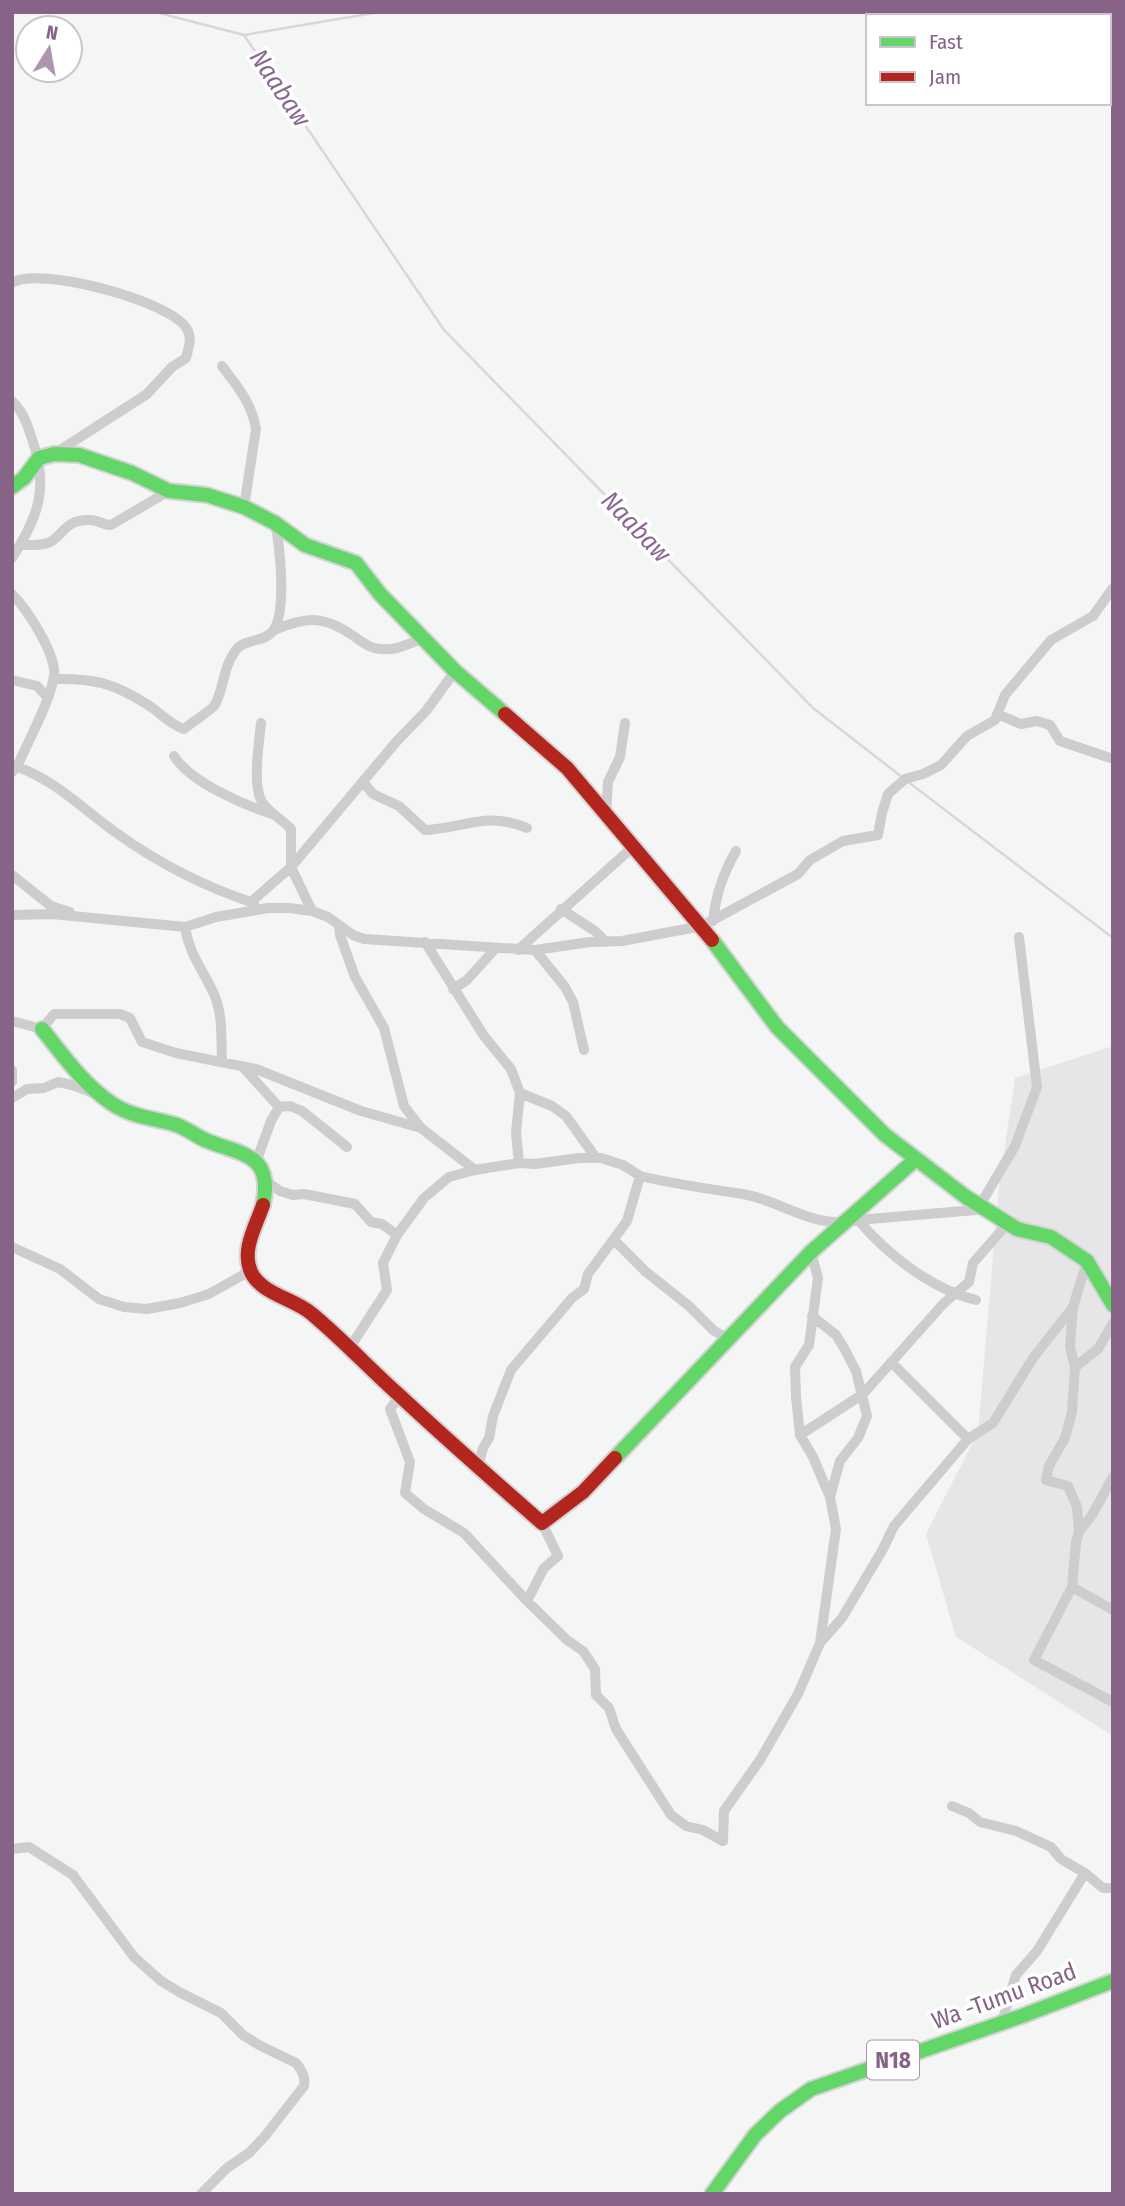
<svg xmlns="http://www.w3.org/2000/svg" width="1125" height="2206" font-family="'Fira Sans Condensed',sans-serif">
	<rect width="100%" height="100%" fill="#f4f6f5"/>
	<path fill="#e6e6e8" d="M1113 1046V1736L956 1637 926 1534 978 1432 999 1186 1015 1078Z"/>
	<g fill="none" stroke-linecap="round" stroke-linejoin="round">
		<path stroke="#dcd4dd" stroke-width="2.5" d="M155 12 244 35 380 12
			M244 35 444 330 813 708 902 777
			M907 781 1113 938"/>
		<defs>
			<path id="fast" d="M12 487 24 478 39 458 54 454 79 455 132 473 169 491 207 495 244 507 275 523 305 545 356 563 380 594 455 671 505 714
				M712 940 777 1027 885 1135 966 1197 1017 1229 1051 1237 1087 1261 1113 1305
				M42 1029C63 1055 83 1084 111 1103 131 1117 154 1118 177 1125 187 1129 195 1135 205 1140 241 1155 274 1153 263 1205
				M615 1458 811 1252 916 1159
				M712 2194 755 2135 780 2111 811 2089 1022 2016 1113 1981"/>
			<path id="jam" d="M505 714 567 768 712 940
				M263 1205C256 1226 241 1250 251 1272 261 1294 295 1299 312 1314 342 1339 369 1368 398 1394 445 1438 494 1481 542 1523L583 1492 615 1458"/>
		</defs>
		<use href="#fast" stroke="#d5d3d5" stroke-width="18"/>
		<use href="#jam" stroke="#d5d3d5" stroke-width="18"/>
		<path stroke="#ceccce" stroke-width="10" d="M12 283C37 265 177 302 188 331 192 340 188 349 186 358L172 367 147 394 54 454
			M222 366C237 386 252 403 256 429L244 507
			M12 401C24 413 27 424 32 439 49 487 39 516 12 558
			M20 545C29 545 40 546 48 543 64 536 64 519 90 520 98 520 103 525 111 525L169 491
			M12 594C27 609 57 655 54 676 50 702 28 741 17 767L12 772
			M274 630C306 617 323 615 352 635 361 641 370 649 381 649 396 651 410 643 424 638
			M54 679C93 678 114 683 148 705 161 713 169 724 184 729 191 723 210 711 214 706 224 692 222 668 236 650 245 638 264 643 273 631 287 612 280 546 275 523
			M12 680 37 686 47 697
			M997 714 1021 724 1037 721 1050 725 1060 741 1113 759
			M261 723C259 743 252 785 262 802 269 813 283 820 291 829V867L312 911
			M174 756C190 782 244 805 272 814
			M17 767C54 779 84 810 115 832 158 863 205 887 254 903
			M363 782 373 794 399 806 425 830C465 828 486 811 527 828
			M606 813 608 782 620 757 625 723
			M12 875 51 906 70 912
			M251 902 291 867 397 741 426 711 455 671
			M561 909 595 931 606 942
			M12 915 52 914 185 927 216 917 268 908H289L312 911 328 917 353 935 364 939 535 950 590 942 622 941 702 926 798 874 810 860 843 841 878 835 882 813 888 794 905 779 923 774 941 765 967 736 995 720 1005 695 1051 640 1093 616 1113 588
			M713 921C716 894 723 874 736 851
			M339 925 340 935 355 977 384 1028 404 1106 421 1128
			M185 927C189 954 203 970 214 994 223 1014 221 1039 222 1061
			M425 942 484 1036 511 1069 520 1093 516 1133 519 1163
			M518 950 635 845
			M535 950 565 987 573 1002 584 1050
			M453 989 467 980 496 948
			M12 1021 42 1029 54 1014H120L130 1018 142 1042 176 1053 256 1069 361 1111 421 1128 475 1170 519 1163 535 1164 579 1158H601L623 1165 640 1176C674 1184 708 1189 743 1194 783 1201 816 1231 858 1220L987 1209
			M242 1066 279 1107 271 1121 256 1162
			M12 1070V1082
			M520 1093 552 1106 566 1116 596 1158
			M12 1098 27 1089 44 1088 58 1082 72 1085 94 1093
			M279 1107 290 1106 302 1111 347 1147
			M266 1181 280 1191 293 1195 304 1194 355 1204 371 1222 382 1224 397 1235
			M980 1205 1015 1146 1037 1087 1019 937
			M858 1220C888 1255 931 1289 976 1300
			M614 1240 645 1271 689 1306 713 1330 728 1339
			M12 1247 60 1269 99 1299 124 1307 147 1309 180 1303 209 1294 250 1271
			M811 1252 818 1278 809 1345 795 1367 796 1397 800 1435 813 1457 830 1497 836 1529 820 1643
			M812 1316 836 1335 844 1348 856 1371 867 1416 858 1438 840 1461 830 1497
			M349 1349 387 1290 383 1263 397 1235 424 1198 449 1177 475 1170
			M891 1362 968 1439
			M1075 1367 1098 1349 1113 1323
			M399 1397 390 1409 410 1462 405 1493 424 1509 464 1533 527 1601 567 1640 583 1651 595 1669 596 1695 609 1708 616 1729 671 1815 686 1826 703 1830 723 1841 724 1811 760 1760 798 1694 820 1643 842 1618 883 1549 894 1526 968 1439 993 1423 1033 1358 1073 1307
			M800 1435 863 1394 944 1303 969 1282 973 1263 1008 1223
			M478 1467 483 1448 489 1438 493 1416 511 1370 572 1298 584 1289 588 1274 627 1221 640 1176
			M1113 1477 1092 1515 1079 1532 1076 1542 1072 1587 1034 1660 1113 1702
			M1079 1532 1077 1507 1068 1486 1046 1480 1049 1466 1065 1438 1072 1412 1075 1367 1070 1347 1073 1307 1087 1261
			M1072 1587 1113 1610
			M527 1601 544 1568 558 1556 542 1523
			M952 1806 969 1813 980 1822 1016 1831 1051 1847 1061 1859 1085 1873 1103 1888H1113
			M12 1849 29 1847 73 1875 134 1957 161 1981 181 1993 221 2013 243 2035 259 2045 296 2063C302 2070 306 2077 304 2086L265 2136 249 2153 227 2168 201 2194
			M1002 2022 1016 1975 1037 1951 1085 1873"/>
		<use href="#fast" stroke="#63d668" stroke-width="14"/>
		<use href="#jam" stroke="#b3261e" stroke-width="14"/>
	</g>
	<g text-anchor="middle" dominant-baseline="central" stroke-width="7" stroke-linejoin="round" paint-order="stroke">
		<rect fill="#fff" stroke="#ab92ab" stroke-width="2" x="867" y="2040.5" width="52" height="39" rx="5"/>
		<g font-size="23" font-weight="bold" fill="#876387">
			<text x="893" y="2060">N18</text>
		</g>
		<g font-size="24" fill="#876387" stroke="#fff">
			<text transform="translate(1004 1996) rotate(-20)">Wa -Tumu Road</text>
		</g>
		<g font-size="26" font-style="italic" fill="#8a6892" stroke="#fff">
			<text transform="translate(280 88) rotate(56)">Naabaw</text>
			<text transform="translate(636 527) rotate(46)">Naabaw</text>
		</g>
	</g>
	<rect width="1125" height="2206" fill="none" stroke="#876387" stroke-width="28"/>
	<rect x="866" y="14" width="245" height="91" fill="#ffffff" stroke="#cfc1cf" stroke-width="2"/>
	<rect x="880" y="37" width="35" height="10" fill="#63d668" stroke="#cfc1cf" stroke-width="2"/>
	<text x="929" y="49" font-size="21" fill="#876387">Fast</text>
	<rect x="880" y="72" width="35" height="10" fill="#b3261e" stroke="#cfc1cf" stroke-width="2"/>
	<text x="929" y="84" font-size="21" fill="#876387">Jam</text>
	<g transform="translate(49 49) rotate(11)"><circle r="33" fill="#ffffff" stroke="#cfc1cf" stroke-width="2"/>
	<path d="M0-5L12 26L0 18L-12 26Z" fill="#ad96ae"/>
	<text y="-10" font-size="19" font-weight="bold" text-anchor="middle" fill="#876387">N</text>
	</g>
</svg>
